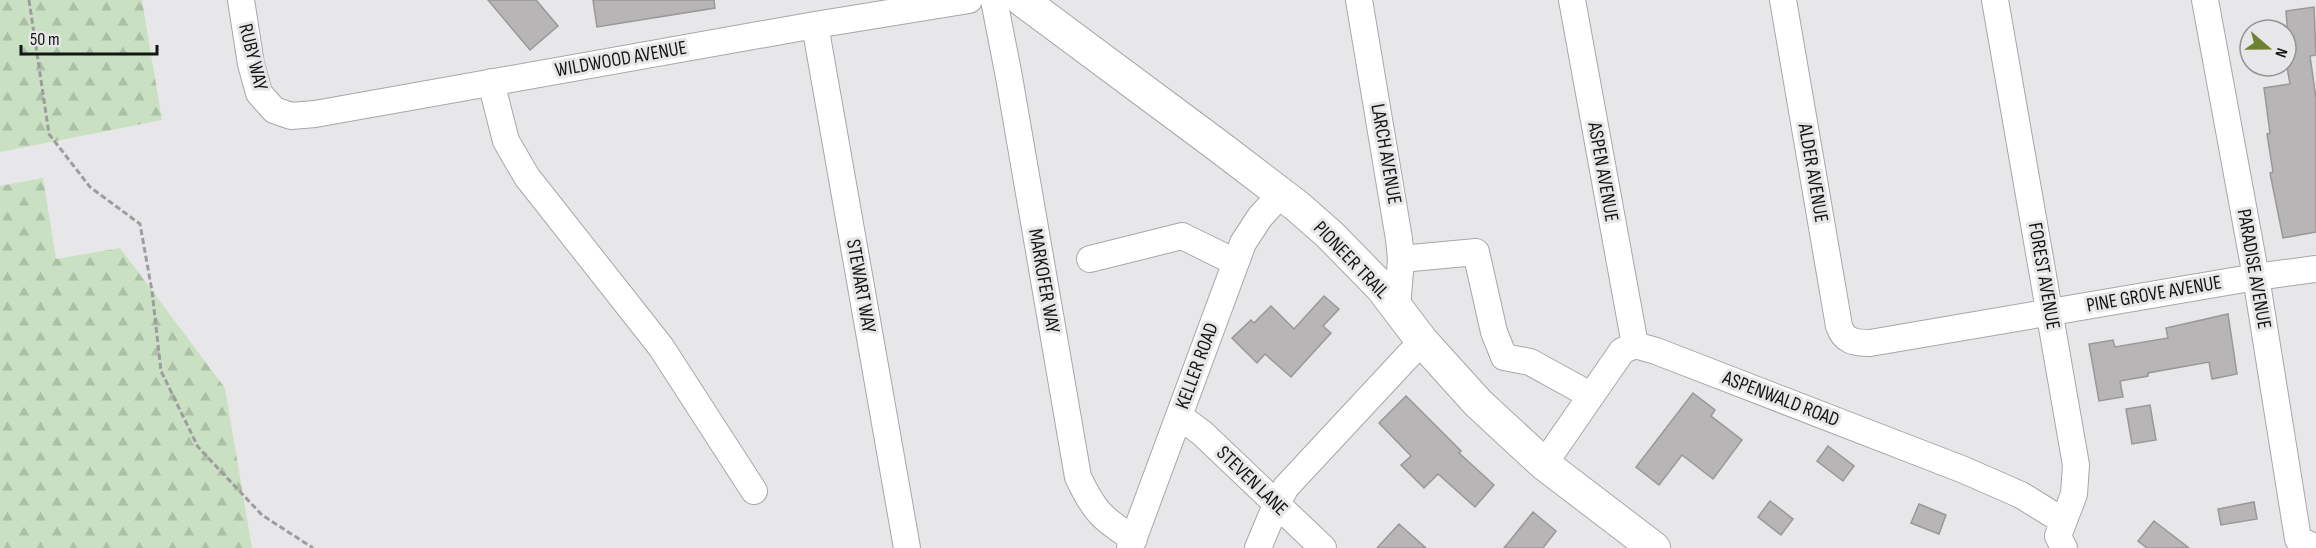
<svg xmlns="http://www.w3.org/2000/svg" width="2316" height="548" font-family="'Sofia Sans Condensed',sans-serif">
	<defs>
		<pattern id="forest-firs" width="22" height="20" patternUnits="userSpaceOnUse" patternTransform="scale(1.5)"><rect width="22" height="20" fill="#c9e1c2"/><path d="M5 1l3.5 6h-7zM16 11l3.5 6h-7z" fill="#acc0a6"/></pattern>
	</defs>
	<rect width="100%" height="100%" fill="#e7e7e9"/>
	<path fill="url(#forest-firs)" d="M0 0H142L162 120 0 152Z
		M43 178 56 259 120 248 225 388 252 548H0V186Z"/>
	<path fill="#b7b5b5" stroke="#999797" stroke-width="1.5" d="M488 0H536L558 26 530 50Z
		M593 0H714L715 8 597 27Z
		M2314 7 2316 55 2310 56 2316 98V232L2283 238 2270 173 2273 172 2267 134 2270 133 2264 88 2290 84 2286 61V51L2289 50 2286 11Z
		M1324 296 1339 309 1323 326 1331 333 1291 377 1265 354 1257 363 1232 338 1251 320 1254 323 1271 306 1294 329Z
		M2228 314 2237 374 2212 379 2209 362 2148 373V376L2120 381 2123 397 2099 401 2089 344 2113 340 2115 347 2168 338 2166 328Z
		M1693 393 1715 410 1711 416 1742 440 1713 479 1682 455 1659 485 1636 467Z
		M1406 396 1461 451 1459 453 1494 485 1475 507 1438 474 1424 488 1401 465 1411 456 1379 423Z
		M2150 405 2156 440 2132 444 2126 409Z
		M1828 446 1854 466 1843 481 1817 461Z
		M1770 501 1793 519 1781 535 1758 517Z
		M2254 502 2257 519 2221 525 2218 509Z
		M1919 504 1946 515 1939 534 1911 523Z
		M1533 512 1556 531 1543 548H1504Z
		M2154 521 2189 548H2147L2138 541Z
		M1399 524 1426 548H1377Z"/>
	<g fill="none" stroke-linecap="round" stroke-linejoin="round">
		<defs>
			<path id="minor" d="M241 0 251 64 259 93 274 110 291 116 315 114 815 25 969 0
				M994 0 1009 77 1078 477C1094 511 1102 519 1134 539
				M1359 0 1399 239 1401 259 1397 308
				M1572 0 1635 345
				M1783 0 1839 326C1844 341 1854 343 1870 343L2256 277 2316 269
				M1995 0 2076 465 2074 494 2058 536 2064 548
				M2205 0 2256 277 2298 539 2316 548
				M815 25 907 548
				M491 82 506 141 527 177 661 347 754 491
				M1090 259 1182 236 1235 262
				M1401 259 1476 252 1494 332 1504 357 1530 362 1590 395
				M1179 416 1202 433 1323 548
				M1544 464 1622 351 1635 345 1656 351 1964 470 2021 495 2063 521
				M1130 548 1243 243 1260 217 1281 194
				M1258 548 1276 505 1286 487 1422 341"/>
			<path id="major" d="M1022 0 1217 145 1297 206 1329 234 1381 287 1422 341 1478 403 1544 464 1654 548"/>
		</defs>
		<use href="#minor" stroke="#a7a7a8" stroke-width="28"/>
		<use href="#major" stroke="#a7a7a8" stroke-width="34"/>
		<path stroke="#9d9d9e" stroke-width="3" stroke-dasharray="6 3" stroke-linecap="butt" d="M29 0 49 134 90 187 140 224 152 291 161 371 198 447 262 515 313 548"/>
		<use href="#minor" stroke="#fff" stroke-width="26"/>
		<use href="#major" stroke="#fff" stroke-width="32"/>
	</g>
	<g text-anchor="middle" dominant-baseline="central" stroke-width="6" stroke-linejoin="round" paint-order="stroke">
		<g font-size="20" fill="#151515" stroke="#e7e7e9">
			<text transform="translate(253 57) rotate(76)">RUBY WAY</text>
			<text transform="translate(621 59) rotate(-10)">WILDWOOD AVENUE</text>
			<text transform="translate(1386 154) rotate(80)">LARCH AVENUE</text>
			<text transform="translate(1603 172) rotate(80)">ASPEN AVENUE</text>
			<text transform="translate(1813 173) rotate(80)">ALDER AVENUE</text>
			<text transform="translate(1351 260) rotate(46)">PIONEER TRAIL</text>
			<text transform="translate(2254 269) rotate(80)">PARADISE AVENUE</text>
			<text transform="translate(2044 276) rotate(80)">FOREST AVENUE</text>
			<text transform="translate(1044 281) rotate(80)">MARKOFER WAY</text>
			<text transform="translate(861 286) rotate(80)">STEWART WAY</text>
			<text transform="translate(2154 294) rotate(-10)">PINE GROVE AVENUE</text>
			<text transform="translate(1197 366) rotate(-70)">KELLER ROAD</text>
			<text transform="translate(1781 399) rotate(21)">ASPENWALD ROAD</text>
			<text transform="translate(1252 481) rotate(44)">STEVEN LANE</text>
		</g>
	</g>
	<g transform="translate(2268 48) rotate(110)"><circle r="28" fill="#e7e7e9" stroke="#939394" stroke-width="1.5"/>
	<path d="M0-4.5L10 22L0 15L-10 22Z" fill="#6e8232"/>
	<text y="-9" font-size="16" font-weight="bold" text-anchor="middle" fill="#151515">N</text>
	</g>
	<path d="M21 45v9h136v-9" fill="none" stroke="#151515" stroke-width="3"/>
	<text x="30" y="45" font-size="18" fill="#151515" stroke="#e7e7e9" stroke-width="4.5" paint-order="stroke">50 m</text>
</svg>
